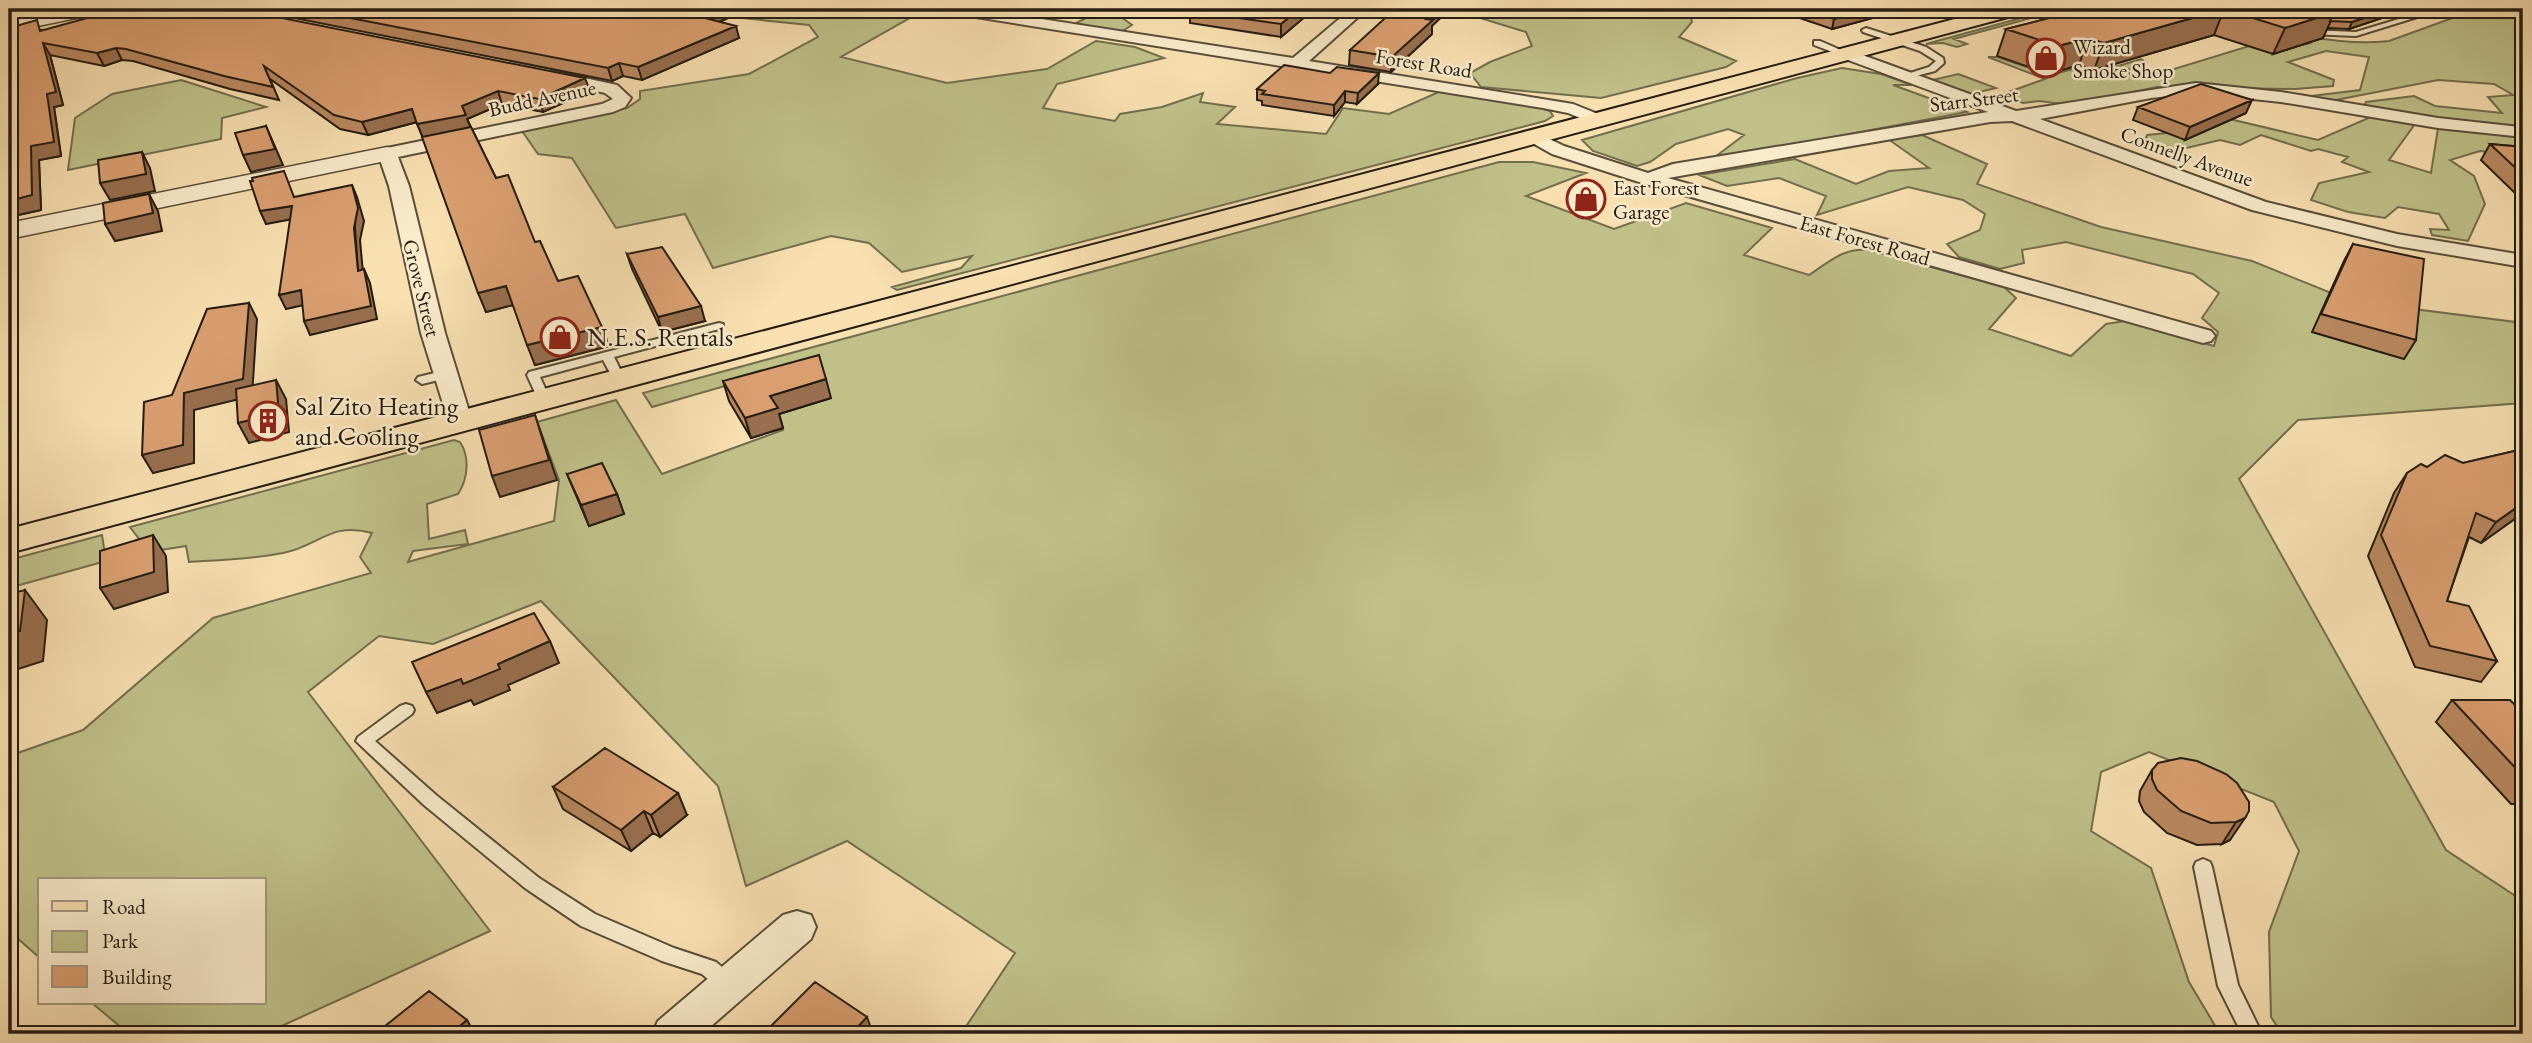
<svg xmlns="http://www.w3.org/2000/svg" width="2532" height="1043" font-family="'EB Garamond',serif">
	<rect width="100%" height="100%" fill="#f8e0b1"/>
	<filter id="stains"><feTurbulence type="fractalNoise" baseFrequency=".00286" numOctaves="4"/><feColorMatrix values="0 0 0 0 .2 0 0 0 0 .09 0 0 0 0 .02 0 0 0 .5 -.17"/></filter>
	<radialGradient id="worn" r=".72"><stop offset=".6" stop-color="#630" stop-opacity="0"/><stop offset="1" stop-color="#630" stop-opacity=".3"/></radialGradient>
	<path fill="#c0c189" stroke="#726e4e" stroke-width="2" d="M761 9 924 10 841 57 947 83 1047 69 1096 41 1135 47 1164 58 1057 84 1043 108 1115 121 1120 114 1162 107 1203 93 1200 102 1235 107 1217 124 1326 134 1343 108 1389 114 1441 91 1541 108 1550 111 1553 116 1545 121 897 290 892 287 961 268 972 256 902 272 869 243 831 236 713 268 685 214 616 228 572 158 538 154 522 131 627 108 640 99V91L749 74 818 37 809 25 741 18Z
		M1104 9H1129L1121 17 1132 25 1119 33 1072 25Z
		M1465 9H1697L1690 13 1692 22 1679 37 1736 61 1726 67 1601 98 1481 87 1470 73 1490 62 1532 46 1526 32 1470 15Z
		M2192 9C2254 23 2324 48 2389 41L2472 11 2471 9H2506L2523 13V156L2480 151 2450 160 2474 176 2485 204 2468 241 2432 235 2430 229 2449 230 2439 214 2398 207 2385 218 2348 212 2311 200 2319 183 2369 172 2342 162 2348 157 2318 149 2311 151 2261 135 2240 145 2220 140 2178 150 2152 149 2145 141 2147 135 2176 132 2179 107 2318 140 2373 116 2415 124 2389 160 2431 173 2438 128 2443 119 2364 107 2366 102 2414 96 2435 106 2502 113 2488 97 2513 95 2494 84 2438 80 2331 101 2303 97 2360 90 2369 57 2326 51 2288 62 2334 80 2333 86 2295 89 2157 87 2070 105 2039 101 2023 103 2000 95 2045 79 1988 57H1997L2051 75 2073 69 2098 72 2141 59 2146 62 2125 71 2129 73 2127 74 2148 77 2259 43 2280 49 2311 43Z
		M2032 15 2056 20 2050 21 2035 17 1954 39 1967 44 1957 47 1943 43 1926 44Z
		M1842 68 1881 74 1912 85H1893L1967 112 1711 160 1744 135 1728 129 1676 144 1650 162 1637 166 1593 151 1582 140 1797 78Z
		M1958 74 1996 88 1971 94 1933 80Z
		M181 80 266 107 222 118 221 139 68 170 75 118 112 94Z
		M1922 135 1987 164 1977 184 2101 227 2252 261 2351 301 2523 323V403L2298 420 2239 479 2446 850 2523 901V1034H2282L2271 1017 2269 932 2299 851 2274 802 2149 752 2101 772 2091 831 2151 868 2189 982 2220 1034H961L1015 953 847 841 746 886 718 786 541 601 433 644 379 636 308 692 490 931 264 1034H129L92 1003H264V880H40V958L9 931V756L83 730 213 618 371 573 360 557 372 533C330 521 318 547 283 553 252 559 221 560 189 562L186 546 149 552 130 527 454 440 460 442C470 457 468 479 458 494L427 504 429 539 465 530 468 544 413 551 408 562 554 521 559 480 537 422 616 400 662 474 783 430 775 415 817 402 749 379 652 407 643 393 1499 162H1533L1586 173 1526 196 1614 229 1686 203 1772 228 1744 255 1809 275C1829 262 1844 247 1869 250L2004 287 2016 298 1989 329 2071 356 2106 324 2125 321 2214 346 2218 332 2202 318 2219 293 2193 274 2066 242 2022 250 2024 263 2000 269 1959 257 1947 244 1980 230 1985 214 1963 200 1908 187 1817 215 1826 196 1779 178 1727 186 1699 175 1795 159 1856 184 1889 171 1929 168 1888 139Z
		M102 535 106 561 9 588V560Z"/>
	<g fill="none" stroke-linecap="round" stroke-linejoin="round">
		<defs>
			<path id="service" d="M2036 9H2047L2080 20 2073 22Z
				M2432 9H2443L2356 36 2308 34 2304 32 2308 30 2356 32Z
				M1866 28 1926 47 1943 58 1944 63 1935 71 1904 79V75L1929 67 1936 61 1920 51 1863 32 1862 30Z
				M1814 41H1820L1850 54 1843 56 1814 45Z
				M719 323 723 324V328L614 357 625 379 623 382H615L603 360 540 377 550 399 544 403 538 399 527 375 529 372Z
				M443 371 447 372 449 375 447 378 422 384 416 380 418 377Z
				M406 704 412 706 414 710 412 714 375 741 436 795 539 878 595 914 674 948 716 962 736 979 739 985 736 991 729 994 722 991 702 974 662 961 581 926 525 888 424 805 356 741 358 737 400 706Z
				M2203 859 2210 862 2212 867 2238 985 2262 1034H2242L2218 986 2194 867 2196 862Z"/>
			<path id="minor" d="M944 9H977L1293 58 1351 9H1367L1309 61 1573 104 1603 116 1606 120 1597 125 1568 113 1543 108 951 13Z
				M1846 49 2016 111 2196 83 2281 92 2438 118 2520 127 2523 131 2520 135 2514 136 2438 128 2281 102 2196 93 2151 98 2040 119 2266 202 2397 234 2523 255V267L2397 246 2252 210 2012 121 1990 122 1668 178 2211 331 2215 336 2211 341 2203 343 1642 183 1552 154 1522 137 1525 133H1537L1564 146 1648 173 1673 164 1988 112 1840 57 1838 54Z
				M552 71 617 85 631 98 625 107 613 112 398 157 409 186 445 333 472 421 468 426 459 429 450 426 421 333 389 186 378 154 387 148 602 104 613 99 605 93 546 79 544 76Z
				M797 911 811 915 816 927 811 939 702 1034H652L658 1021 783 915Z"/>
			<path id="tertiary" d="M65 9H100L91 15 9 32V20Z
				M387 147 395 149 399 154 395 159 9 239V223Z"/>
			<path id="primary" d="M1993 9H2026L2023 13 9 553V529Z"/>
		</defs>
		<use href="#service" stroke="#594d3a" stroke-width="4"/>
		<use href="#minor" stroke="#594d3a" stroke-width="4"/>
		<use href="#tertiary" stroke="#594d3a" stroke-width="3"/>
		<use href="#primary" stroke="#241c13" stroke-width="4"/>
		<use href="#service" fill="#faebcc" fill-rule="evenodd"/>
		<use href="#minor" fill="#faebcc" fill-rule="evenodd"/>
		<use href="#tertiary" fill="#faebcc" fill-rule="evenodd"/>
		<use href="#primary" fill="#f8e0b1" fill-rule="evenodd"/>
	</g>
	<path fill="#bb8961" stroke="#241c13" stroke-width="2" d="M249 9H746L720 22 739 38 642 80 623 76 612 81Z
		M1059 9H1118L1104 17 1059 10Z
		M1314 9 1281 37 1190 23V11Z
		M1783 9H1896L1895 12 1832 29 1782 12Z
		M2085 9H2409L2349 29 2327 28 2323 38 2273 54 2214 35 2094 70 2079 65 2049 74 1997 56 2006 29Z
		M1432 26V34L1391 72 1349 65 1350 50Z
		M9 28 43 30 590 91 543 112 502 104 467 119 496 178 558 281 602 327 609 346 535 365 513 305 486 312 417 122 368 135 340 129 270 79 279 100 230 89 133 61 122 60 104 66 50 55 63 105 54 107 61 156 39 160 41 210 9 217Z
		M1378 84 1357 104 1345 102 1334 116 1262 105V101L1257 100V89Z
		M2138 107 2246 113 2185 140 2133 120Z
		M2490 144 2523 147V201L2481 160Z
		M2353 244 2416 340 2404 359 2312 332 2344 261Z
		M627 254 705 321 662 332 632 269Z
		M723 381 831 398 779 414 783 428 751 438 729 401Z
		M2523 449V513L2481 543 2469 537 2447 601 2497 661 2481 682 2415 667 2368 556 2394 493 2407 473 2427 467 2463 463Z
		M567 474 617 494 624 514 589 526Z
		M2452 700 2523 713V804H2511L2436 722Z
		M2152 770 2249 802 2230 840 2222 844 2197 845 2167 833 2144 812 2139 801 2140 791Z
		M553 787 687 815 660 837 653 833 631 851 563 809Z"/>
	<path fill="#996f4f" stroke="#241c13" stroke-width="2" d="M718 9H746L704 29 701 17Z
		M1105 9H1118L1104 17V10Z
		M1299 9H1314L1281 37V24Z
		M1437 9H1450L1432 26V34L1391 72 1392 57 1426 19Z
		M1871 9H1896L1895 12 1832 29 1834 19Z
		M2224 9 2214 35 2094 70 2104 43Z
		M2391 9H2409L2349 29 2352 22Z
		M2335 12 2323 38 2273 54 2285 28Z
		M736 26 739 38 642 80 638 67Z
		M2088 38 2079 65 2049 74 2058 46Z
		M43 43 50 55 63 105 54 107 61 156 39 160 41 210 9 217V201L31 146 47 94Z
		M116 48 122 60 104 66 97 53Z
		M619 63 623 76 612 81 608 68Z
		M1379 73 1378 84 1357 104 1358 93Z
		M585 78 590 91 543 112 539 99Z
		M498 91 502 104 467 119 471 128 423 138 417 124Z
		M1345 91V102L1334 116V105Z
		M2252 100 2246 113 2185 140 2190 127Z
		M412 109 417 122 368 135 362 122Z
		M266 126 283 165 251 172 243 155Z
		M142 152 150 168 155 191 110 200 100 183Z
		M352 185 357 197 364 221 360 240 364 284 358 271Z
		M149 194 158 211 162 231 115 241 105 224Z
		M292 206 298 218 266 224 260 211Z
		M364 269 370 283 377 319 310 335 304 321Z
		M506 286 513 305 486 312 478 293Z
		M301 290 308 304 286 309 279 295Z
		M249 303 257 319 252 396 194 410V463L153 473 142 455 184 393Z
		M701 306 705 321 662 332 658 317Z
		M602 327 609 346 535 365 527 345Z
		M9 379 16 390 12 443 9 459Z
		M826 379 831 398 779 414 783 428 751 438 745 418 770 396Z
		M276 380 286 399 289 432 249 443 238 423Z
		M535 415 557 480 500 497 492 476Z
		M617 494 624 514 589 526 581 505Z
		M2523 503V513L2481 543 2496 522Z
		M153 535 166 556 168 592 114 609 100 588Z
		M25 590 47 620 43 661 9 672V634Z
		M550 641 559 663 508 685 510 690 474 705 471 700 437 713 426 692 498 664Z
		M678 793 687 815 660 837 651 815Z
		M644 811 653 833 631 851 621 830Z
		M2245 818 2230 840 2222 844 2236 822Z
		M867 1017 873 1034H851Z
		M467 1020 475 1034H450Z"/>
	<path fill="#da9f71" stroke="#241c13" stroke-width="2" d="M120 9H236L585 78 539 99 498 91 462 106 466 115 417 124 412 109 362 122 334 115 264 66 273 87 224 76 126 49 116 48 97 53 43 43 56 92 47 94 54 142 31 146 32 195 9 201V28L37 20 40 31Z
		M304 9H718L701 17 736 26 638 67 619 63 608 68Z
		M1192 9H1299L1281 24 1190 11Z
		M1395 9H1437L1426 19 1433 20 1392 57 1350 50Z
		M1804 9H1871L1834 19Z
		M2085 9H2307L2335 12 2285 28 2224 9 2104 43 2088 38 2058 46 2006 29Z
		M2307 9H2391L2352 22 2330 21 2335 12Z
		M1284 65 1330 73 1337 67 1379 73 1358 93 1345 91 1334 105 1262 94 1265 91 1257 89Z
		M2201 84 2252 100 2190 127 2138 107Z
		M266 126 275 149 243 155 235 133Z
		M471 127 496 178 508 175 535 242 540 241 558 281 578 276 602 327 527 345 506 286 478 293 422 137Z
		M2490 144 2523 147V175Z
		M142 152 146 174 100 183 98 160Z
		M284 171 294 197 352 185 358 208 354 228 358 271 364 269 371 306 304 321 301 290 279 295 292 206 260 211 250 181H253L252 178Z
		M149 194 153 213 105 224 103 203Z
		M2353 244 2424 259 2416 340 2321 314Z
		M662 247 701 306 658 317 627 254Z
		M249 303 243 379 184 393 183 445 142 455 144 402 172 395 207 309Z
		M819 355 826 379 770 396 778 408 745 418 723 381Z
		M276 380 279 413 238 423 236 389Z
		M535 415 549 460 492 476 479 430Z
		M2523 449V503L2496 522 2476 513 2447 601 2469 606 2497 661 2430 646 2381 535 2407 473 2421 464 2427 467 2445 455 2463 463Z
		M602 463 617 494 581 505 567 474Z
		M153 535 154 572 100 588V551Z
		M25 590 20 631 9 634V594Z
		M534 613 550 641 498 664 500 669 463 684 461 679 426 692 412 662Z
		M2452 700H2510L2523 713V776Z
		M605 748 678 793 651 815 644 811 621 830 553 787Z
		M2181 758 2197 761 2226 774 2237 783 2249 802V811L2245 818 2236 822 2211 823 2181 811 2157 790 2152 779V770L2158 763Z
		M815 982 867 1017 851 1034H763Z
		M429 991 467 1020 450 1034H375Z"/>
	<defs>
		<symbol id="shop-ring" viewBox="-11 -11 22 22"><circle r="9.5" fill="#faebcc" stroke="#8f2418" stroke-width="1.5"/><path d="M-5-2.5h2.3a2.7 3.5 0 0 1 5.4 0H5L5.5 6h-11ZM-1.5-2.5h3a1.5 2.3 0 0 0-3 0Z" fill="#8f2418"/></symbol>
		<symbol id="building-ring" viewBox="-11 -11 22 22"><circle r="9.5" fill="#faebcc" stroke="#8f2418" stroke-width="1.5"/><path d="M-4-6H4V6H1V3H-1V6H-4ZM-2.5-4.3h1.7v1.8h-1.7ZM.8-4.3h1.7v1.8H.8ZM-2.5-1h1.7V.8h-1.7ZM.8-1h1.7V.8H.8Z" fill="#8f2418"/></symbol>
	</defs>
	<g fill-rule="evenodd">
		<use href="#shop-ring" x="2024" y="36" width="44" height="44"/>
		<use href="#shop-ring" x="1564" y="177" width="44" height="44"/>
		<use href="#shop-ring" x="538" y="315" width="44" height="44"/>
		<use href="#building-ring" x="246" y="399" width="44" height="44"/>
	</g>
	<g text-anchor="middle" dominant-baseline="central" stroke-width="5" stroke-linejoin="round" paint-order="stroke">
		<g font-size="21" fill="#241c13" stroke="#faebcc" text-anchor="start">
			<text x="2073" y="46">Wizard<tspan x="2073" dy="24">Smoke Shop</tspan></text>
			<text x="1613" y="187">East Forest<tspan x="1613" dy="24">Garage</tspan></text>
		</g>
		<g font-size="21" fill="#241c13" stroke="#faebcc">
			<text transform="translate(1424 63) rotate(9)">Forest Road</text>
			<text transform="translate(542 98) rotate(-12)">Budd Avenue</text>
			<text transform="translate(1974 99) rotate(-7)">Starr Street</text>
			<text transform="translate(2187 156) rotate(20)">Connelly Avenue</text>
			<text transform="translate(1865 240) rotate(16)">East Forest Road</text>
			<text transform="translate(422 288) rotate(76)">Grove Street</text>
		</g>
		<g font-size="26" fill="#241c13" stroke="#faebcc" text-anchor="start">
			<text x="587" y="337">N.E.S. Rentals</text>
			<text x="295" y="406">Sal Zito Heating<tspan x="295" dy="30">and Cooling</tspan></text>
		</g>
	</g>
	<rect width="2532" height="1043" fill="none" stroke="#f8e0b1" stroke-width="35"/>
	<rect x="10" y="10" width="2511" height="1022" fill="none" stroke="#241c13" stroke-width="3.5"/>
	<rect x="18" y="18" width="2497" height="1008" fill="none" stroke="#241c13" stroke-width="2"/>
	<rect x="38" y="878" width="228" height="126" fill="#faebcc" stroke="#a49882" stroke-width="2"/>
	<rect x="52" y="901" width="35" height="10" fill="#f8e0b1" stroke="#a49882" stroke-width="2"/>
	<text x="102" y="914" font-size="21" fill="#241c13">Road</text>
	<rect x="52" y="931" width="35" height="21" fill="#c0c189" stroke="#a49882" stroke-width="2"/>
	<text x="102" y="948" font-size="21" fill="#241c13">Park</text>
	<rect x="52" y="966" width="35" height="21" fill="#da9f71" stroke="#a49882" stroke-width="2"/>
	<text x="102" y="984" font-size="21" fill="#241c13">Building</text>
	<rect width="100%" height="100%" filter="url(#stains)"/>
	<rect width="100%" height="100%" fill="url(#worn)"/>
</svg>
